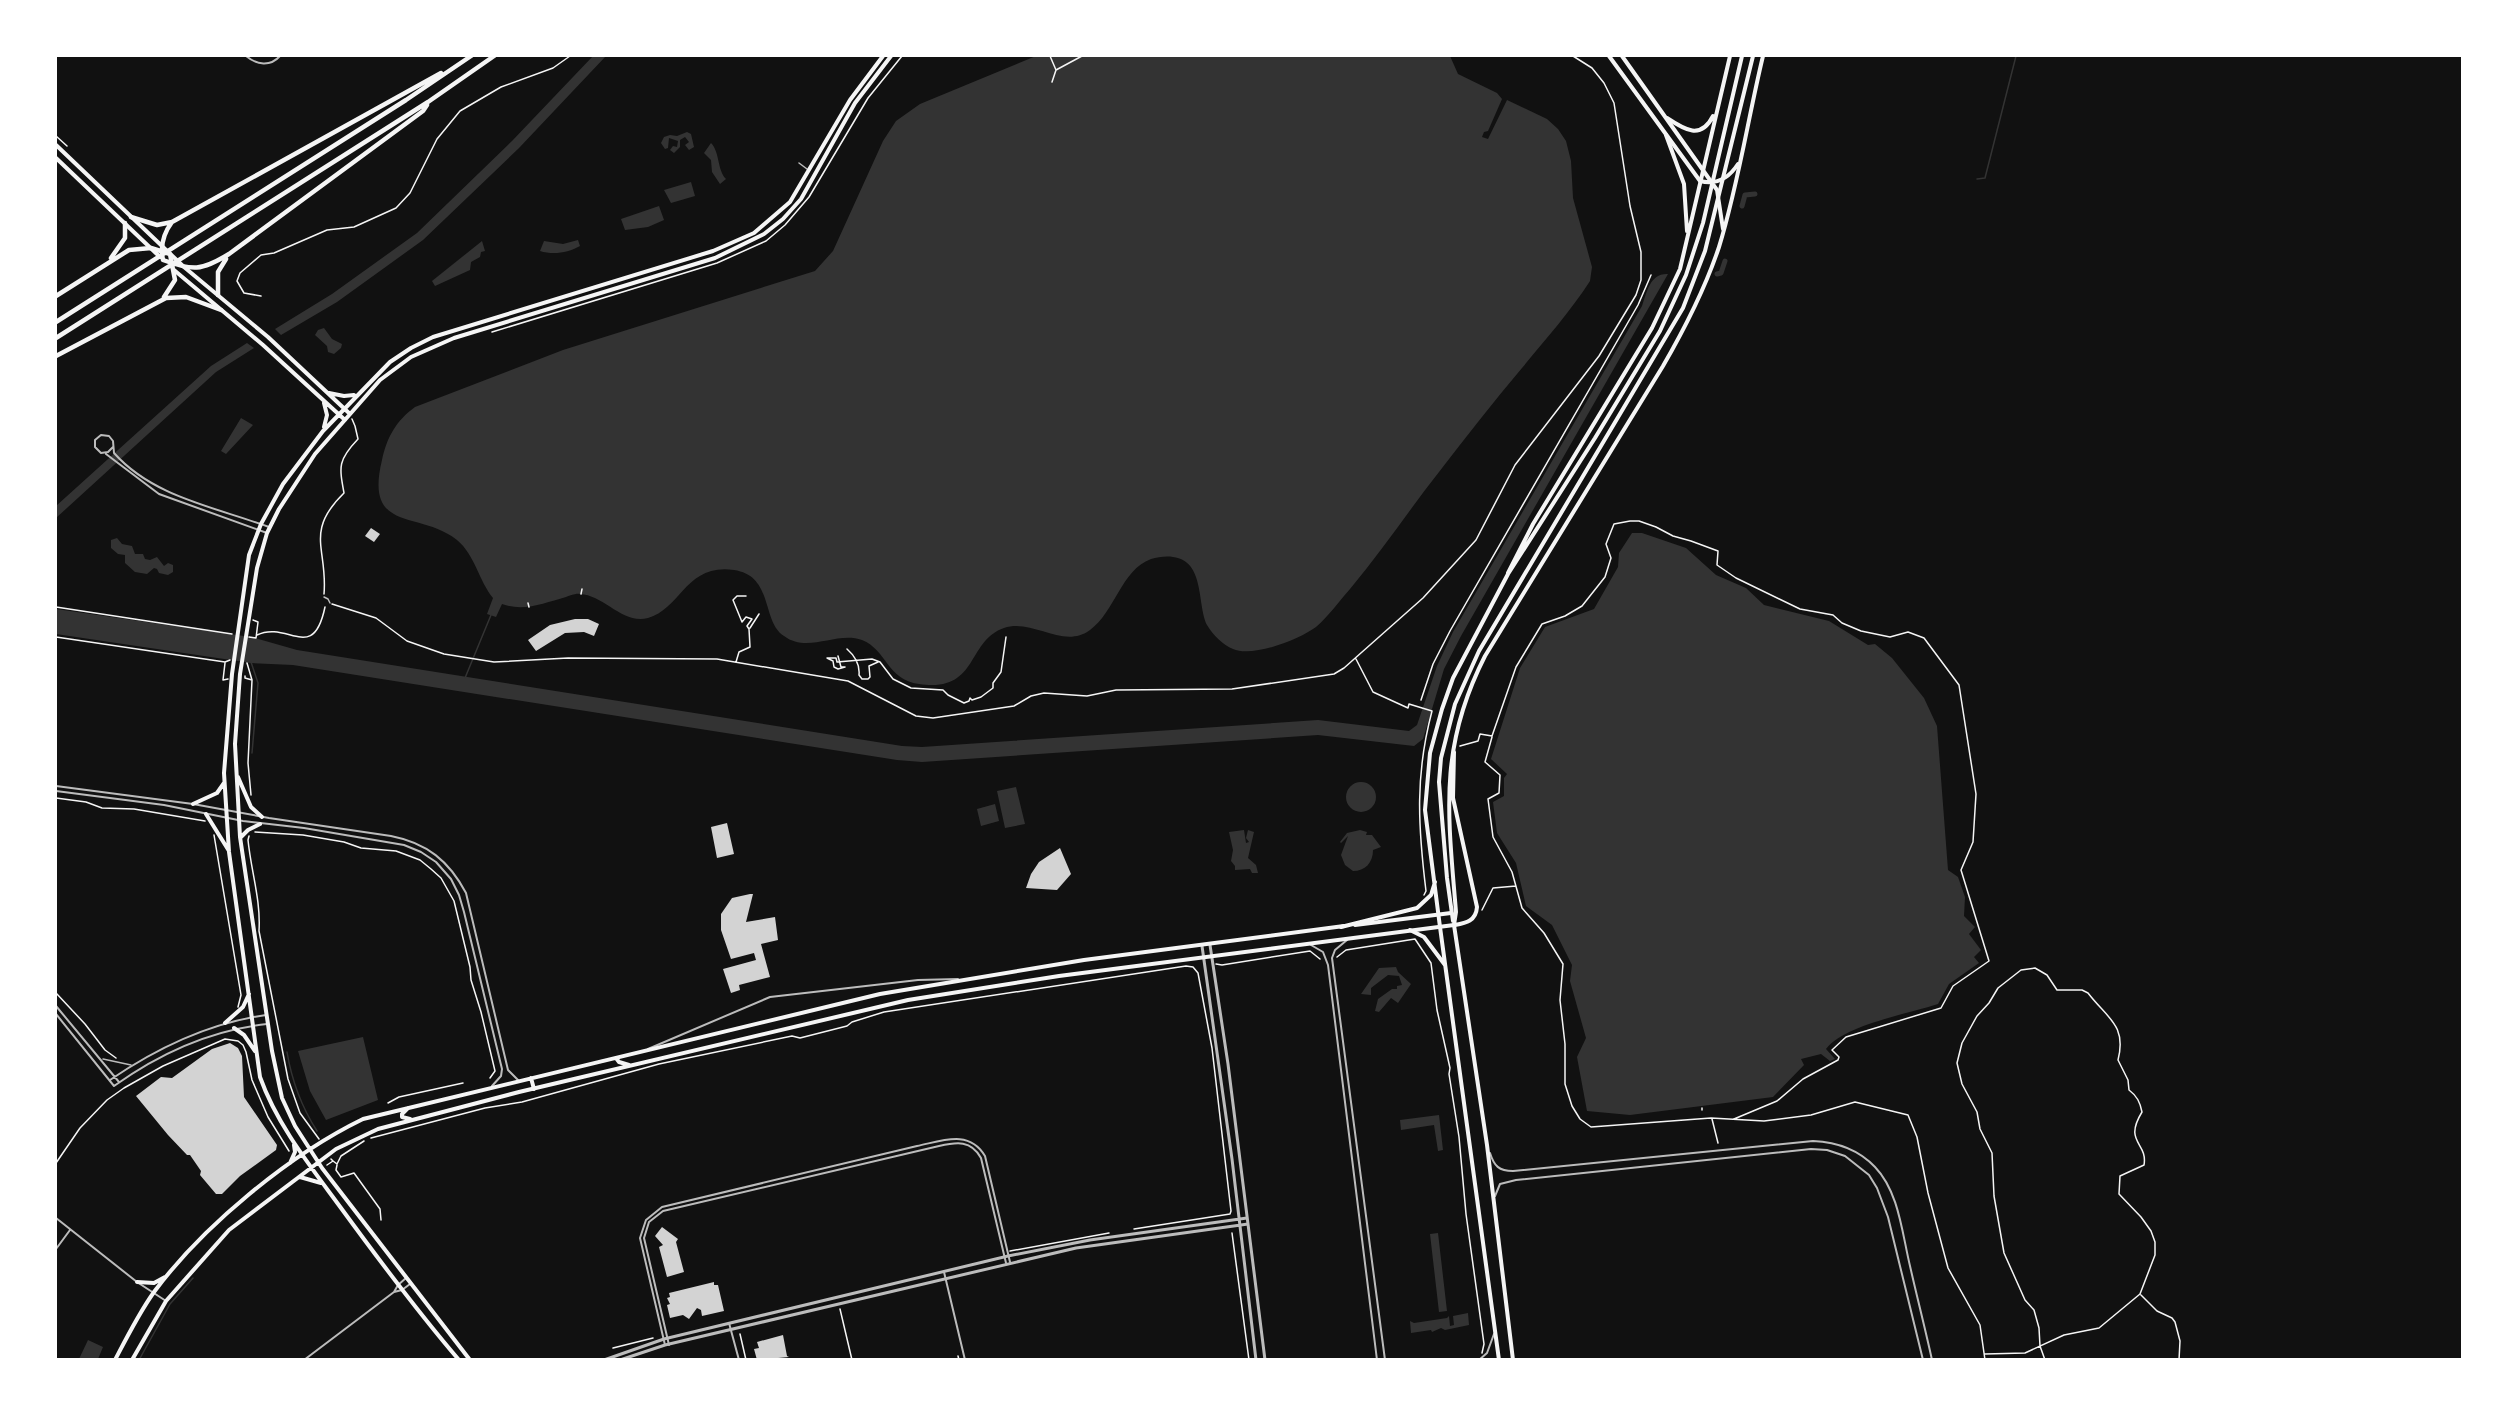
<svg xmlns="http://www.w3.org/2000/svg" width="2518" height="1415" font-family="'PT Sans',sans-serif">
	<rect width="100%" height="100%" fill="#111"/>
	<path fill="#333" d="M593 56H606L519 148 423 240 337 302 281 335 275 329 332 294 417 233 512 141Z
		M1036 56H1450L1458 74 1497 93 1502 99 1488 131 1484 132 1482 137 1488 139 1507 100 1547 119 1558 129 1566 141 1571 161 1573 198 1592 267 1590 281C1570 312 1545 340 1522 368 1493 402 1466 437 1439 472 1409 510 1382 551 1350 589 1339 601 1329 616 1316 627 1300 639 1253 658 1233 649 1223 645 1213 635 1207 625 1197 604 1205 561 1173 557 1166 556 1158 557 1151 559 1121 570 1115 612 1090 630 1063 650 1033 618 1004 628 966 641 979 693 919 684 887 680 887 650 862 640 836 631 808 654 784 636 761 621 774 576 734 570 686 563 681 609 648 618 623 625 604 595 580 594 576 593 569 596 566 597 544 603 524 612 502 604L496 617 487 614 493 598C479 581 475 555 457 540 420 510 364 534 382 460 387 437 396 421 415 407L563 350 815 271 833 251 883 141 896 121 920 104Z
		M687 132 691 134 694 147 689 150 685 145 689 142 685 137 680 140V147L674 153 670 150 673 146 677 147 678 141 669 138 668 148 665 149 661 143 664 137 670 135 677 136Z
		M711 143C720 152 717 170 726 179L720 184 712 172 711 160 704 153Z
		M691 182 695 196 671 203 664 190Z
		M659 206 664 220 648 227 625 230 621 219Z
		M578 240 580 246C568 253 553 255 540 251L544 241 563 244Z
		M482 241 485 251 481 252 480 257 471 262 470 270 435 286 432 281Z
		M1668 274 1461 636 1444 669 1423 739 1414 746 1318 735 922 762 897 760 293 665 251 663 56 634V609L251 637 297 650 902 746 922 747 1318 720 1409 731 1417 725 1437 666 1453 632 1642 306C1647 292 1650 273 1668 274Z
		M324 328 332 339 342 344 341 348 334 354 328 352 327 346 315 335 318 330Z
		M247 343 254 348 216 372 56 518V506L211 366Z
		M241 418 253 425 226 454 221 451Z
		M1632 533H1642L1686 548 1716 575 1746 588 1764 605 1829 621 1868 645 1875 644 1892 658 1924 698 1937 726 1948 870 1958 877 1965 897 1964 916 1975 927 1969 934 1981 950 1974 957 1979 963 1949 984 1938 1004C1908 1014 1844 1025 1826 1049L1835 1059 1830 1061 1821 1054 1801 1059 1804 1065 1773 1097 1630 1115 1587 1111 1577 1057 1586 1038 1570 981 1572 965 1552 925 1526 906 1516 863 1497 833 1493 802 1504 796V778L1507 774 1491 759 1520 668 1545 627 1594 609 1618 567 1619 553Z
		M117 538 122 544 132 546 135 554H143L145 559 150 560 157 557 164 566 168 563 173 565V572L168 575 159 573 157 569 154 568 147 574 135 572 125 563V555L118 554 111 548V540Z
		M1346 797a15 15 0 1 1 30 0a15 15 0 1 1-30 0Z
		M1016 787 1025 824 1005 828 997 791Z
		M995 804 999 821 981 826 977 809Z
		M1244 830 1246 843 1249 842 1246 838 1248 830 1254 832 1248 858 1256 865 1258 873H1252L1250 869 1235 870V866L1231 861 1233 850 1229 832Z
		M1360 830 1367 832 1366 835H1372L1381 847 1373 850C1373 863 1365 871 1353 871L1345 865 1341 855 1348 836 1341 843 1340 842 1347 833Z
		M1396 967 1398 972 1411 984 1398 1003 1391 998 1379 1012 1375 1011 1378 999 1392 989H1397V986L1402 985 1399 976 1388 975 1371 988V995L1361 994 1379 968Z
		M363 1037 378 1100 326 1120 310 1091 298 1051Z
		M1439 1115 1443 1150 1438 1151 1434 1125 1401 1130 1400 1120Z
		M1438 1233 1447 1311 1439 1312 1430 1234Z
		M1468 1313 1469 1325 1445 1330 1441 1328 1432 1332 1431 1330 1411 1333 1410 1321 1414 1323 1447 1318 1449 1316 1450 1326 1454 1325 1453 1316Z
		M88 1340 103 1347 98 1359H79Z"/>
	<g fill="none" stroke-linecap="round" stroke-linejoin="round">
		<path stroke="#333" stroke-width="1.5" d="M1977 179 1985 178 2016 56
			M251 662 258 683 252 753
			M465 678 491 615
			M287 1052C292 1082 301 1106 317 1131
			M139 1360 170 1304 193 1278"/>
		<path stroke="#333" stroke-width="5" d="M1742 206 1745 195 1755 194
			M1717 274 1721 273 1725 261"/>
	</g>
	<path fill="#d3d3d3" d="M371 528 380 534 374 542 365 536Z
		M575 619H588L599 624 594 636 584 632 565 633 536 651 528 640 550 625Z
		M727 823 734 854 717 858 711 827Z
		M1060 848 1071 874 1057 890 1026 888 1031 874 1039 862Z
		M750 894H753L746 922 775 917 778 940 761 944 770 977 739 985 740 990 731 993 723 969 756 960 754 953 731 959 721 930V914L732 898Z
		M230 1043 238 1048 242 1056 244 1097 277 1145 276 1150 240 1176 222 1194H216L200 1175 201 1171 190 1155H187L168 1135 136 1096 161 1077 172 1078 212 1049Z
		M662 1227 678 1239 676 1242 684 1272 667 1277 659 1247 663 1245 655 1236Z
		M714 1282V1285H718L724 1311 702 1316 701 1310 697 1308 689 1319 683 1315 670 1318 667 1305 670 1304 667 1298 670 1297 669 1293Z
		M783 1335 787 1356 789 1357 757 1360 754 1349 759 1348 757 1342Z"/>
	<g fill="none" stroke-linecap="round" stroke-linejoin="round">
		<path stroke="#f5f5f5" stroke-width="1.5" d="M1050 56 1056 70 1082 56
			M1052 82 1056 70
			M56 136 67 146
			M261 296 244 293 237 281 240 273 261 255 274 253 327 230 354 227 396 208 410 193 437 139 460 111 501 87 553 68 570 56
			M492 332 717 263 766 241 785 225 809 197 868 98 902 56
			M324 594C328 549 304 532 344 493 339 466 338 460 358 439L355 426 352 419
			M581 594 582 589
			M528 603 529 607
			M332 604 376 618 407 641 444 654 494 662 568 658 717 659 848 681 916 716 933 718 1014 706 1031 696 1044 693 1087 696 1116 690 1232 689 1334 674 1344 668 1423 598 1476 540 1515 465 1599 356 1636 295 1641 280V252L1630 206 1614 103 1604 83 1592 68 1573 56
			M56 607 232 634
			M750 628 759 614
			M257 635C288 620 313 664 325 607
			M56 637 225 662 230 660
			M249 637 256 638 258 622 253 620
			M847 649C855 656 860 665 859 675L862 679H868L870 677 869 666 878 662
			M838 656 841 667H844
			M827 658H836L837 662 872 659 880 662 893 679 911 688 943 690 948 695 964 703 969 701 970 698 972 700 981 697 993 688V683L1001 672 1006 637
			M827 658 833 661 834 667 838 669 845 667
			M1356 659 1373 692 1408 708 1409 704 1432 711C1415 775 1418 826 1426 891L1424 895
			M736 662 739 652 750 647 749 629 747 626 752 619 746 617 742 622 733 600 737 596H746
			M225 663 223 680 228 679
			M245 676V678L252 680 247 663
			M1421 700 1433 664 1450 631 1638 305 1651 275
			M1492 737 1485 762 1500 775 1499 793 1488 799 1493 837 1512 872 1522 908 1544 933 1563 964 1560 1000 1565 1044V1084L1572 1106 1580 1119 1591 1127 1711 1118 1764 1121 1811 1115 1855 1102 1908 1115 1917 1137 1928 1193 1948 1268 1980 1325 1985 1360
			M1460 746 1478 741 1480 734 1492 736 1516 667 1542 624 1565 616 1582 606 1605 577 1611 558 1606 544 1614 524 1630 521H1639L1656 527 1673 536 1691 541 1718 551 1717 565 1736 578 1800 609 1833 615 1842 623 1861 631 1890 637 1908 632 1924 638 1959 685 1976 794 1973 842 1961 870 1989 961 1953 986 1941 1008 1846 1037 1832 1050 1839 1057 1838 1060 1803 1079 1777 1101 1734 1119
			M251 795 248 763 252 680
			M56 798 86 802 102 808 134 809 205 821
			M255 832 303 835 344 842 361 848 396 851 420 860 431 869 441 878 454 901 470 967 471 980 481 1012 495 1071 490 1078
			M214 835 241 995 238 1007
			M249 836 248 840C251 871 261 900 259 931L288 1079 300 1113 319 1139
			M1482 910 1493 888 1516 886
			M1337 957 1346 950 1415 939 1431 963 1437 1010 1450 1068 1449 1074 1459 1137 1466 1214 1484 1344 1482 1353
			M1216 964 1222 965 1310 951 1320 959
			M56 993 85 1024 105 1050 116 1058
			M388 1103 399 1097 463 1083
			M1702 1108V1110
			M1712 1119 1718 1143
			M371 1138 485 1108 522 1102 659 1064 792 1036 800 1038 847 1026 852 1022 884 1012 1186 966 1193 967 1198 973 1212 1048 1231 1211 1230 1214 1134 1229
			M333 1161 337 1164 341 1156 364 1141
			M56 1163 80 1128 107 1100 124 1088 163 1066 225 1039 238 1041 243 1045 246 1052 252 1080 268 1117 289 1151
			M327 1165 333 1161 331 1159
			M337 1165 336 1170 341 1177 354 1173 380 1209 381 1220
			M1232 1233 1249 1360
			M1010 1251 1109 1233
			M2141 1295 2157 1311 2172 1318 2175 1322 2180 1341 2179 1360
			M840 1309 852 1360
			M740 1334 746 1360
			M613 1348 653 1338
			M1985 1354 2025 1353 2064 1335 2099 1328 2140 1294 2155 1255V1242L2151 1231 2141 1217 2119 1194 2120 1176 2144 1165C2148 1142 2123 1143 2142 1112 2140 1102 2137 1096 2129 1090L2128 1080 2118 1060C2127 1025 2107 1018 2088 993L2082 990H2057L2047 975 2035 968 2021 970 1998 988 1989 1003 1977 1016 1962 1043 1957 1063 1962 1084 1977 1112 1980 1129 1992 1153 1994 1196 2004 1253 2025 1300 2034 1310 2039 1328 2040 1346 2045 1360
			M958 1356 959 1360"/>
		<path stroke="#bcbcbc" stroke-width="1.5" d="M799 163 807 169
			M324 597 328 599 330 603
			M103 1059 131 1065"/>
		<path stroke="#bcbcbc" stroke-width="2" d="M246 56C257 65 270 67 280 56
			M113 447 108 452 101 453 95 447V440L101 435 109 436 113 441 114 453C153 497 215 507 269 527
			M106 454 159 494 267 533
			M56 786 193 804 269 818 391 836C427 843 449 861 466 893L508 1070 519 1081
			M56 791 164 805 243 821 304 828 404 845 421 852 436 862 451 879 459 895 464 912 502 1069 501 1076 492 1086
			M1347 940 1335 950 1332 958 1385 1360
			M1311 945 1323 952 1328 965 1377 1360
			M56 1006 119 1082
			M56 1014 114 1086C160 1053 211 1030 267 1024
			M648 1049 770 997 918 980 958 979
			M110 1080C157 1048 209 1023 266 1015
			M1490 1153C1494 1166 1499 1171 1513 1171L1813 1141C1836 1142 1858 1149 1875 1167 1899 1192 1902 1233 1910 1266 1917 1297 1925 1328 1932 1360
			M1495 1196 1500 1184 1516 1180 1811 1149 1827 1150 1845 1156 1869 1175 1877 1188 1888 1217 1923 1360
			M56 1218 137 1282 166 1301
			M56 1249 70 1230
			M944 1272 965 1360
			M394 1292 398 1285 406 1278
			M729 1323 739 1360
			M665 1345 640 1238 646 1220 662 1207 917 1146C942 1141 969 1129 985 1156L1010 1262
			M669 1345 644 1238 649 1222 663 1211 939 1146C957 1142 971 1140 981 1158L1006 1263
			M304 1360 394 1292 402 1290 410 1284
			M1479 1360 1487 1353 1494 1334"/>
		<path stroke="#bcbcbc" stroke-width="3" d="M1210 945 1228 1064 1265 1360
			M1202 946 1232 1159 1256 1360
			M604 1360 664 1339 1008 1256 1090 1240 1247 1218
			M620 1360 665 1345 1076 1248 1248 1224"/>
		<path stroke="#f5f5f5" stroke-width="4" d="M56 145 184 267 268 337 350 414
			M56 158 160 257
			M174 270 263 345 345 420
			M329 393 344 396 354 395
			M324 427 327 415 324 403
			M238 777 251 807 262 817
			M193 804 217 793 224 783
			M206 814 229 851
			M241 837 248 830 260 824
			M1355 925 1451 913
			M225 1023 243 1007 249 994
			M234 1028 244 1035 255 1051
			M616 1058 619 1062 629 1065
			M531 1078 534 1089
			M408 1108 402 1114V1117L410 1119
			M290 1163 295 1152 294 1145
			M300 1177 321 1183
			M137 1282 154 1283 165 1277
			M115 1360C127 1337 139 1313 154 1292 203 1226 289 1155 363 1119L880 994 1084 960 1344 926
			M132 1360 166 1301 229 1230 336 1149 378 1129 519 1092 908 1000 1059 976 1454 925
			M459 1360C417 1311 379 1260 341 1208 311 1167 277 1125 260 1077L229 852 224 773 232 674 249 555 261 524 283 484 323 431 390 362 411 348 433 337 713 251 754 233 790 202 850 100 883 56
			M470 1360 322 1168 295 1126 282 1098 272 1051 240 837 235 744 240 674 257 568 267 533 279 509 315 454 380 380 411 357 454 338 715 258 764 234 783 219 801 199 855 103 891 56"/>
		<path stroke="#f5f5f5" stroke-width="4" d="M1609 56 1700 181C1716 185 1729 178 1738 164
			M1622 56 1717 190 1723 229
			M1454 925 1487 1145 1513 1360
			M1440 927 1499 1360
			M1410 930 1424 937 1445 965"/>
		<path stroke="#f5f5f5" stroke-width="4" d="M1667 118C1685 130 1701 140 1713 116
			M1666 135 1684 184 1687 231
			M1508 573 1533 524 1652 328 1680 269 1730 56
			M1454 752 1453 798 1477 907C1476 921 1466 923 1455 925
			M1453 921 1447 878 1439 782 1441 758 1455 704 1479 651 1683 308 1705 251 1753 56
			M1454 925 1456 912C1448 814 1438 748 1485 656L1663 366C1685 328 1705 289 1719 247 1738 186 1748 118 1763 56
			M1341 927 1417 908 1431 895 1435 882
			M1440 927 1425 810 1430 753 1442 709 1453 678 1508 574 1595 438 1660 331 1686 275 1703 223 1742 56"/>
		<path stroke="#f5f5f5" stroke-width="4.5" d="M131 217 157 225 172 222 441 73
			M172 222C163 234 160 246 163 260 193 271 201 271 229 254L423 111 427 105
			M111 258 125 238V223
			M218 295V272L226 259
			M56 296 129 250 151 248 170 254 175 280 164 297
			M56 322 406 100 471 56
			M56 338 428 102 494 56
			M56 356 166 298 186 297 221 310"/>
	</g>
	<rect width="2518" height="1415" fill="none" stroke="#ffffff" stroke-width="114"/>
</svg>
